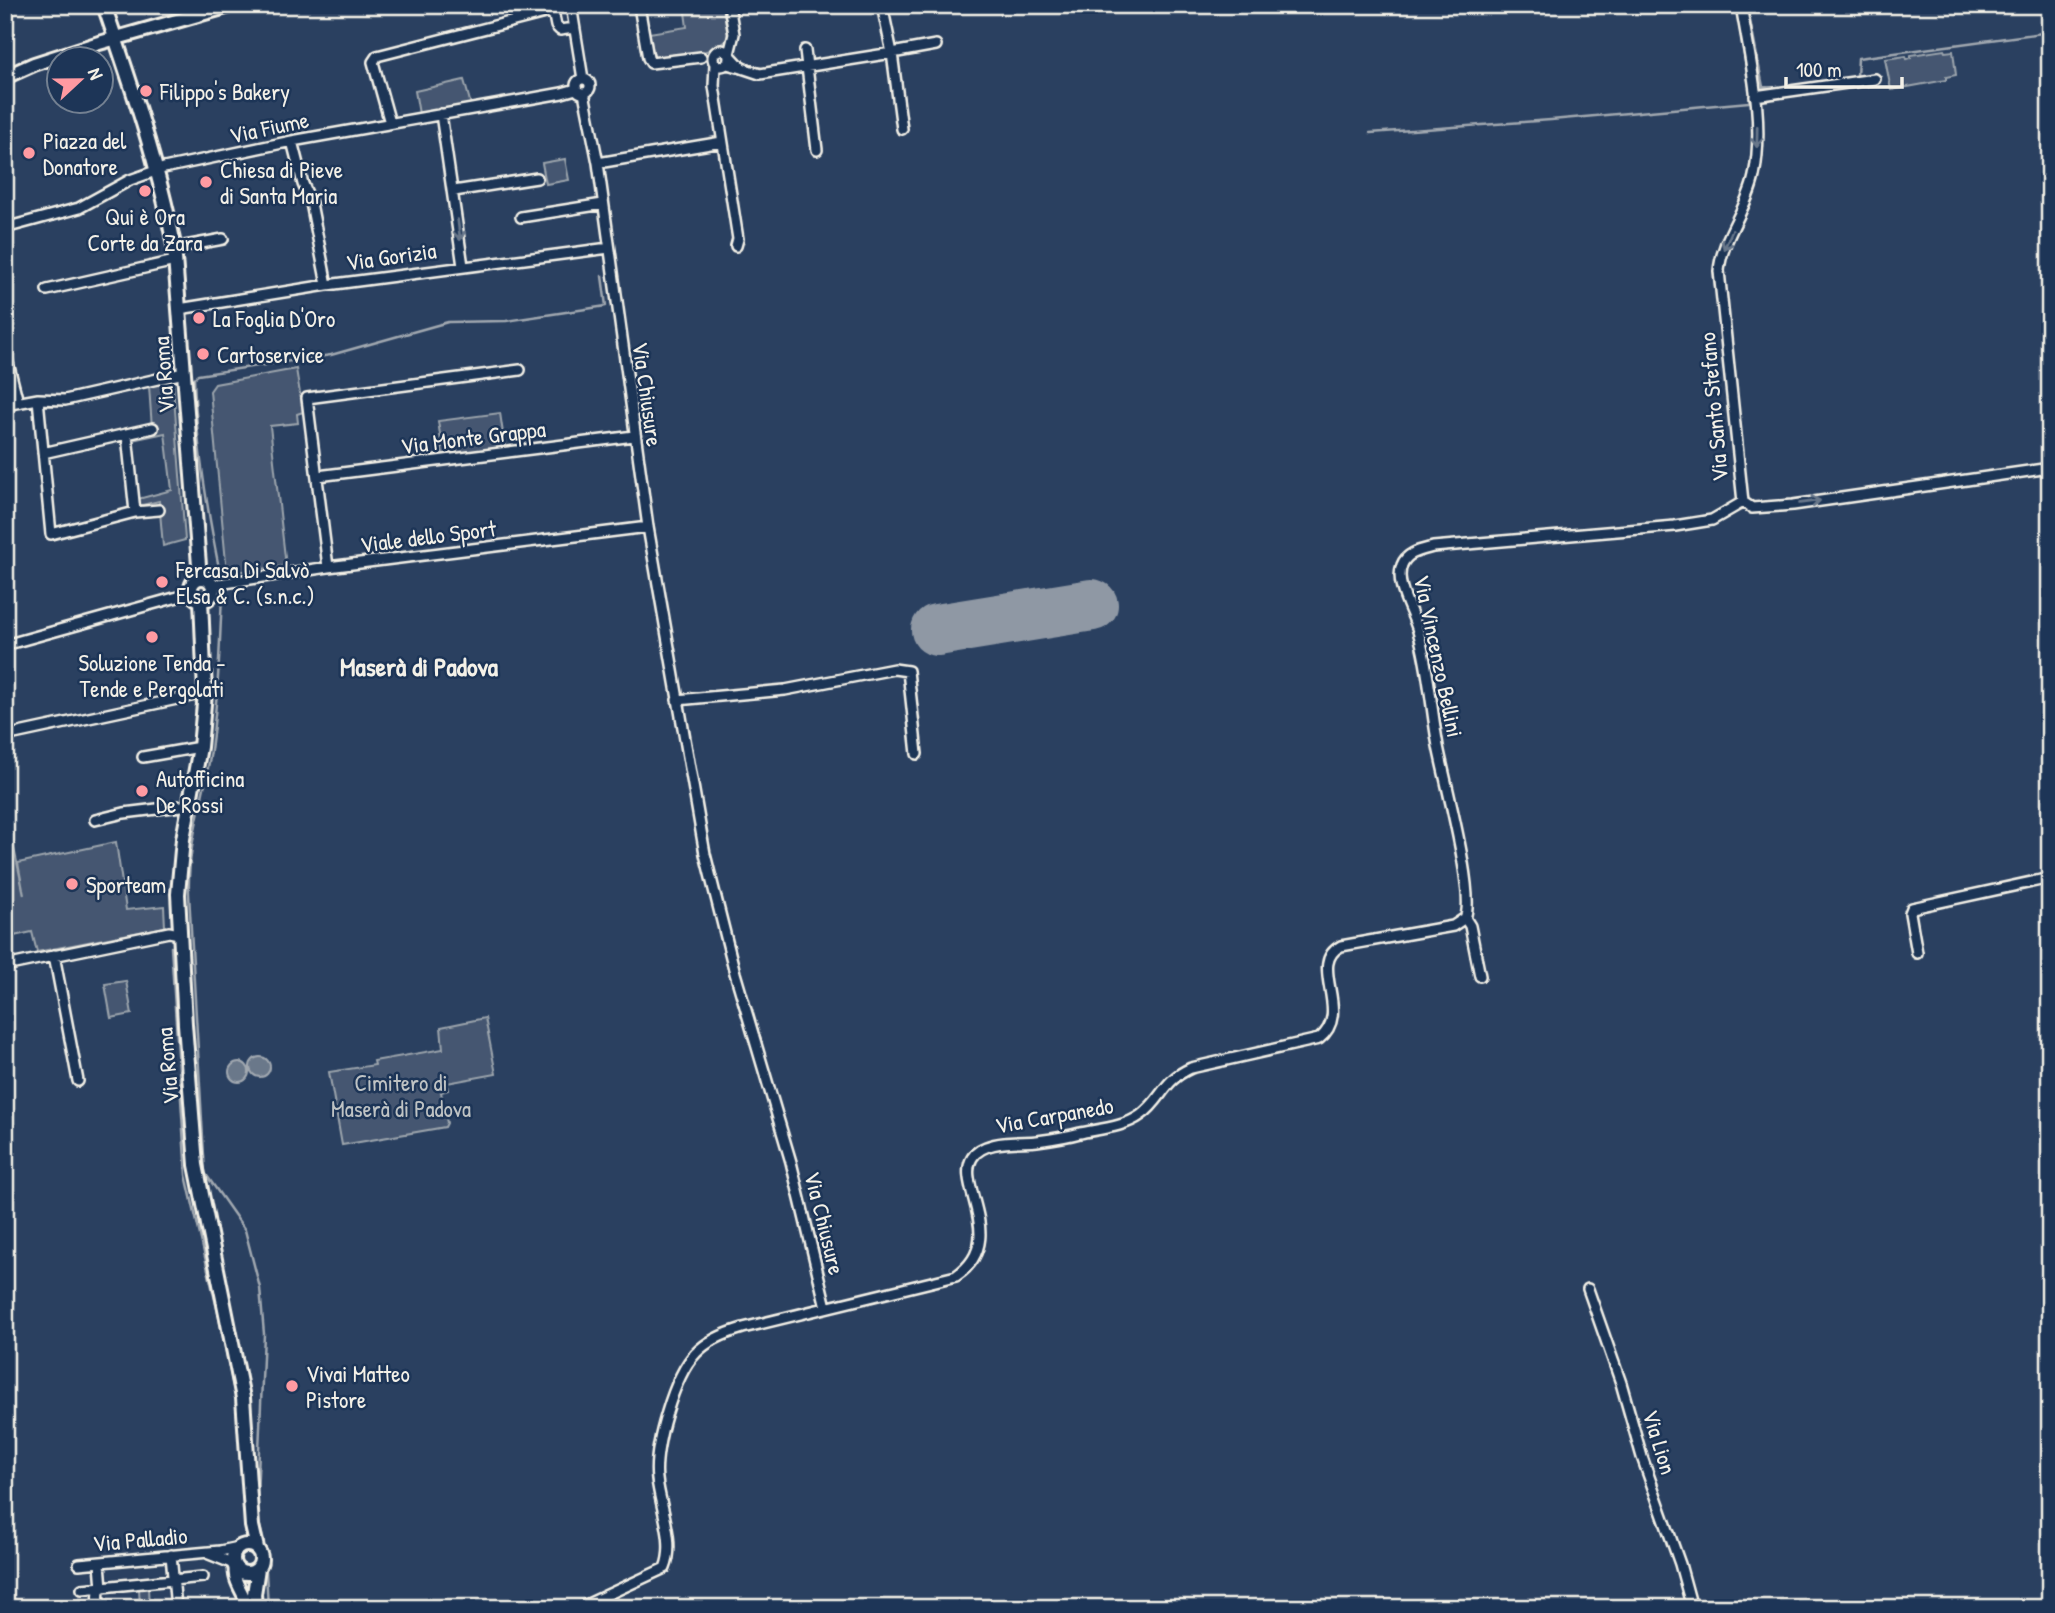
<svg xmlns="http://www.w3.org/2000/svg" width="2055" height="1613" font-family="'Patrick Hand',sans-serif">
	<rect width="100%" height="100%" fill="#2a4060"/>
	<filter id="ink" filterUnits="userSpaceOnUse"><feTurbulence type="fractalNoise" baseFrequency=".0143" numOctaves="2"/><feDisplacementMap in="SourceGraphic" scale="14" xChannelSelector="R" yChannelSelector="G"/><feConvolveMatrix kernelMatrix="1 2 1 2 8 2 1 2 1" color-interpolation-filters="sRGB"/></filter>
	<g filter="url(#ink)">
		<path fill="#445771" stroke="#9ca4ac" stroke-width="2" d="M684 5H723L728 37C718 54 674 58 655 60L649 33 687 27Z
			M1944 50 1945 52 1953 51 1956 75 1946 77V80L1891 90 1885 59 1906 56 1907 59 1911 58V55Z
			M464 80 471 105 419 114 415 91Z
			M565 159 569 180 546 184 542 163Z
			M296 369 303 412 297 414 298 423 270 426 286 566 227 573 210 391 215 384Z
			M170 381 173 384 185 540 163 546 159 501 138 506V499L172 490 165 433 132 440 131 435 152 428 149 386Z
			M500 413 505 447 443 455 438 421Z
			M5 806 24 895 18 863 116 842 126 910 164 906 165 927 37 952 32 932 5 938Z
			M126 981 132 1014 111 1018 105 984Z
			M485 1018 496 1074 447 1083 448 1090 441 1092 447 1123 445 1127 342 1145 329 1072 375 1065 374 1061 443 1049 441 1027Z
			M148 1587 149 1608H140L139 1588Z"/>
		<path fill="#6a788a" stroke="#a1a8b0" stroke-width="2" d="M250 1067a10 10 0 1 1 20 0a10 10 0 1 1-20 0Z
			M229 1072a10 10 0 1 1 20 0a10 10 0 1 1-20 0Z"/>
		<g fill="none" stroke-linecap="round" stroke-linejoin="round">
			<path stroke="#a1a8b0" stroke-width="2.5" d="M1747 5 1763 87 1778 88
				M1857 77 1858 58 2050 32
				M1370 133 1551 120 1749 102 1750 92 1736 5
				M220 573C207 509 196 443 194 378L198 375 331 355 448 322 506 321 606 306 602 276
				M222 593C220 644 218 698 211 750 204 799 187 844 189 894L205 1173 245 1230 260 1288 264 1334 257 1497 259 1522 264 1542
				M171 947 186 1175 218 1313 235 1396
				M266 1571 268 1608"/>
			<path stroke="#8f98a4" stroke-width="52" d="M937 630 1092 605"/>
			<defs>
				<path id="minor" d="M571 5 583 79
					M1741 5C1750 60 1765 120 1754 176 1747 210 1722 237 1719 271L1743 502 1752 508 1793 505 2050 468
					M639 6 648 58 651 63 701 57
					M713 58a8 8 0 1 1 16 0a8 8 0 1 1-16 0Z
					M805 50 817 150
					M715 64 714 86 738 239 736 246
					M727 64 742 68 729 54 734 34 729 5
					M742 68 760 74 892 53 882 5
					M576 86a7 7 0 1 1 14 0a7 7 0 1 1-14 0Z
					M584 93 598 163 648 527 705 854 735 973 791 1162 826 1307
					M1755 96 1875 79
					M441 114 463 266
					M390 123 373 62 377 56 549 12 554 16 556 26 560 30 574 28
					M902 129 892 53 936 45
					M292 141 303 184 311 203 327 285
					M598 163 722 142
					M454 191 537 178
					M521 217 603 204
					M5 228 79 208 130 180 164 168 292 141 562 93 576 89
					M174 248 223 239
					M47 290 175 261
					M179 309 327 285 609 248
					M5 351 18 402
					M38 399 51 534 135 512 127 435
					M5 405 38 399 65 400 184 373
					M43 453 153 428
					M318 476 634 436
					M135 512 159 510
					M328 567 307 398 520 370
					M212 585 328 567 648 527
					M5 645 192 593
					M677 700 785 690 894 669 908 671 917 754
					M5 736 205 693
					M143 757 200 747
					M95 820 124 813 190 805
					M1465 918C1476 895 1444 778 1438 746 1431 708 1429 668 1418 631 1413 612 1394 584 1402 565 1407 552 1422 550 1433 547L1675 526 1712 520 1743 502
					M1465 918 1470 926 1480 976
					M1917 953 1910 913 1912 908 2050 878
					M54 955 78 1081
					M5 966 169 932 179 934
					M1588 1289 1621 1383 1642 1457 1680 1564 1692 1608
					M209 1554 234 1564
					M171 1555 176 1608
					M100 1563 102 1588
					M79 1564 220 1551 239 1547
					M82 1589 203 1577
					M98 1608 99 1588
					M579 1608 665 1568C676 1542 660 1507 657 1479 653 1449 674 1375 696 1353 708 1340 726 1333 743 1328L956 1276C1009 1240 955 1185 972 1158 983 1139 1019 1143 1037 1141 1052 1139 1066 1137 1080 1133 1099 1129 1125 1127 1141 1115 1163 1099 1162 1081 1191 1068L1319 1039C1354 1012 1306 964 1341 946L1453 926 1465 918"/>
				<path id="tertiary" d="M235 1566C232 1582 245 1593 248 1608"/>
				<path id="secondary" d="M104 5C131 84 158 163 174 245L200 578
					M5 77 34 64 99 43 233 5
					M191 589a11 11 0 1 1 22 0a11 11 0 1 1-22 0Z
					M201 600 205 693 200 747 183 839 178 894 185 1024 196 1165 243 1398 252 1526 257 1548
					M233 1559a14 14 0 1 1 28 0a14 14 0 1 1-28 0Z
					M255 1608 254 1594 258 1568"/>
			</defs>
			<use href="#minor" stroke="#f4f1e8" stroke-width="14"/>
			<use href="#tertiary" stroke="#f4f1e8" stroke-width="16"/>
			<use href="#secondary" stroke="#f4f1e8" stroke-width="18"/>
			<use href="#minor" stroke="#1d3557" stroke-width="9"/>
			<use href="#tertiary" stroke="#1d3557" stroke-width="10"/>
			<use href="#secondary" stroke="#1d3557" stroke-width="12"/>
		</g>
		<defs><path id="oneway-shaft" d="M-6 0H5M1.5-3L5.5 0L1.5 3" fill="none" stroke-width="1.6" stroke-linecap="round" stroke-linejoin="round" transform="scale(1.75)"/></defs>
		<g stroke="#68778a">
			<use href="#oneway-shaft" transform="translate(1757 137) rotate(91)"/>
			<use href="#oneway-shaft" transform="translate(459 230) rotate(83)"/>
			<use href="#oneway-shaft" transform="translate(1728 240) rotate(114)"/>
			<use href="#oneway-shaft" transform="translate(1810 502) rotate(-8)"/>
		</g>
	</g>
	<g fill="#ff9aa2" stroke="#1d3557" stroke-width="2.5">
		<circle cx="146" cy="91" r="7"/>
		<circle cx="29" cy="153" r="7"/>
		<circle cx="206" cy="182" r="7"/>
		<circle cx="145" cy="191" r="7"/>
		<circle cx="199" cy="318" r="7"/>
		<circle cx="203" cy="354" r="7"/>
		<circle cx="162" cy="582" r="7"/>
		<circle cx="152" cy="637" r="7"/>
		<circle cx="142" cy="791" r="7"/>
		<circle cx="72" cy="884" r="7"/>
		<circle cx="292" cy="1386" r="7"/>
	</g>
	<g text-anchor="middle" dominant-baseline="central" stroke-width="5" stroke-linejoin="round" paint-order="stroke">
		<g font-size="23" fill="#f4f1e8" stroke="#1d3557" text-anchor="start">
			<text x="160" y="91">Filippo's Bakery</text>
			<text x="43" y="140">Piazza del<tspan x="43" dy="26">Donatore</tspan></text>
			<text x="220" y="169">Chiesa di Pieve<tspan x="220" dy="26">di Santa Maria</tspan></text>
			<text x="145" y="216" text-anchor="middle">Qui è Ora<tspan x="145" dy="26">Corte da Zara</tspan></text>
			<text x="213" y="318">La Foglia D'Oro</text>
			<text x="217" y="354">Cartoservice</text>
			<text x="176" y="569">Fercasa Di Salvò<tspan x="176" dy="26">Elsa &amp; C. (s.n.c.)</tspan></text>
			<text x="152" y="662" text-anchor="middle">Soluzione Tenda -<tspan x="152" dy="26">Tende e Pergolati</tspan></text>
			<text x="156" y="778">Autofficina<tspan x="156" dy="26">De Rossi</tspan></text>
			<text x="86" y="884">Sporteam</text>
			<text x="306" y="1373">Vivai Matteo<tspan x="306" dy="26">Pistore</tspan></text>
		</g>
		<g font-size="23" fill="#f4f1e8" stroke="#1d3557">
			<text transform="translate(269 127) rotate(-12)">Via Fiume</text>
			<text transform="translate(391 256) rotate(-8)">Via Gorizia</text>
			<text transform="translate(163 375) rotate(-94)">Via Roma</text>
			<text transform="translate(648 394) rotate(82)">Via Chiusure</text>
			<text transform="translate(1713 407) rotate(-95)">Via Santo Stefano</text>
			<text transform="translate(473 437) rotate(-7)">Via Monte Grappa</text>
			<text transform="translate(428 536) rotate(-7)">Viale dello Sport</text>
			<text transform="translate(1439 656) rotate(78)">Via Vincenzo Bellini</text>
			<text transform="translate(167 1066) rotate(-95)">Via Roma</text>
			<text transform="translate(1054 1115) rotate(-10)">Via Carpanedo</text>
			<text transform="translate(825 1223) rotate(76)">Via Chiusure</text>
			<text transform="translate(1660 1442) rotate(73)">Via Lion</text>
			<text transform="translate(140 1539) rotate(-5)">Via Palladio</text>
		</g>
		<g font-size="23" fill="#bfc3c4" stroke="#1d3557">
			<text x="401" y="1082">Cimitero di<tspan x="401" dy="26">Maserà di Padova</tspan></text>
		</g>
		<g font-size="26" font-weight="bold" fill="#f4f1e8" stroke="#1d3557">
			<text x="419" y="666">Maserà di Padova</text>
		</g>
	</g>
	<rect width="2055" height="1613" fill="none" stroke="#1d3557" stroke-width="28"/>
	<rect x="14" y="14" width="2027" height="1585" fill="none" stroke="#f4f1e8" stroke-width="2.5" filter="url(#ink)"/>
	<g transform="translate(80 80) rotate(68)"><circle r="33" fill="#1d3557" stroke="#738091" stroke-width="2"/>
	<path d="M0-5L12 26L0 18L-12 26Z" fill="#ff9aa2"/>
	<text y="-10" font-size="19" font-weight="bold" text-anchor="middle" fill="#f4f1e8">N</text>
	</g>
	<path d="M1786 77v10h116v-10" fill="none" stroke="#f4f1e8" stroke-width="3.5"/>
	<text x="1796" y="77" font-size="21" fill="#f4f1e8" stroke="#1d3557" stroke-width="5" paint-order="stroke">100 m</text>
</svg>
